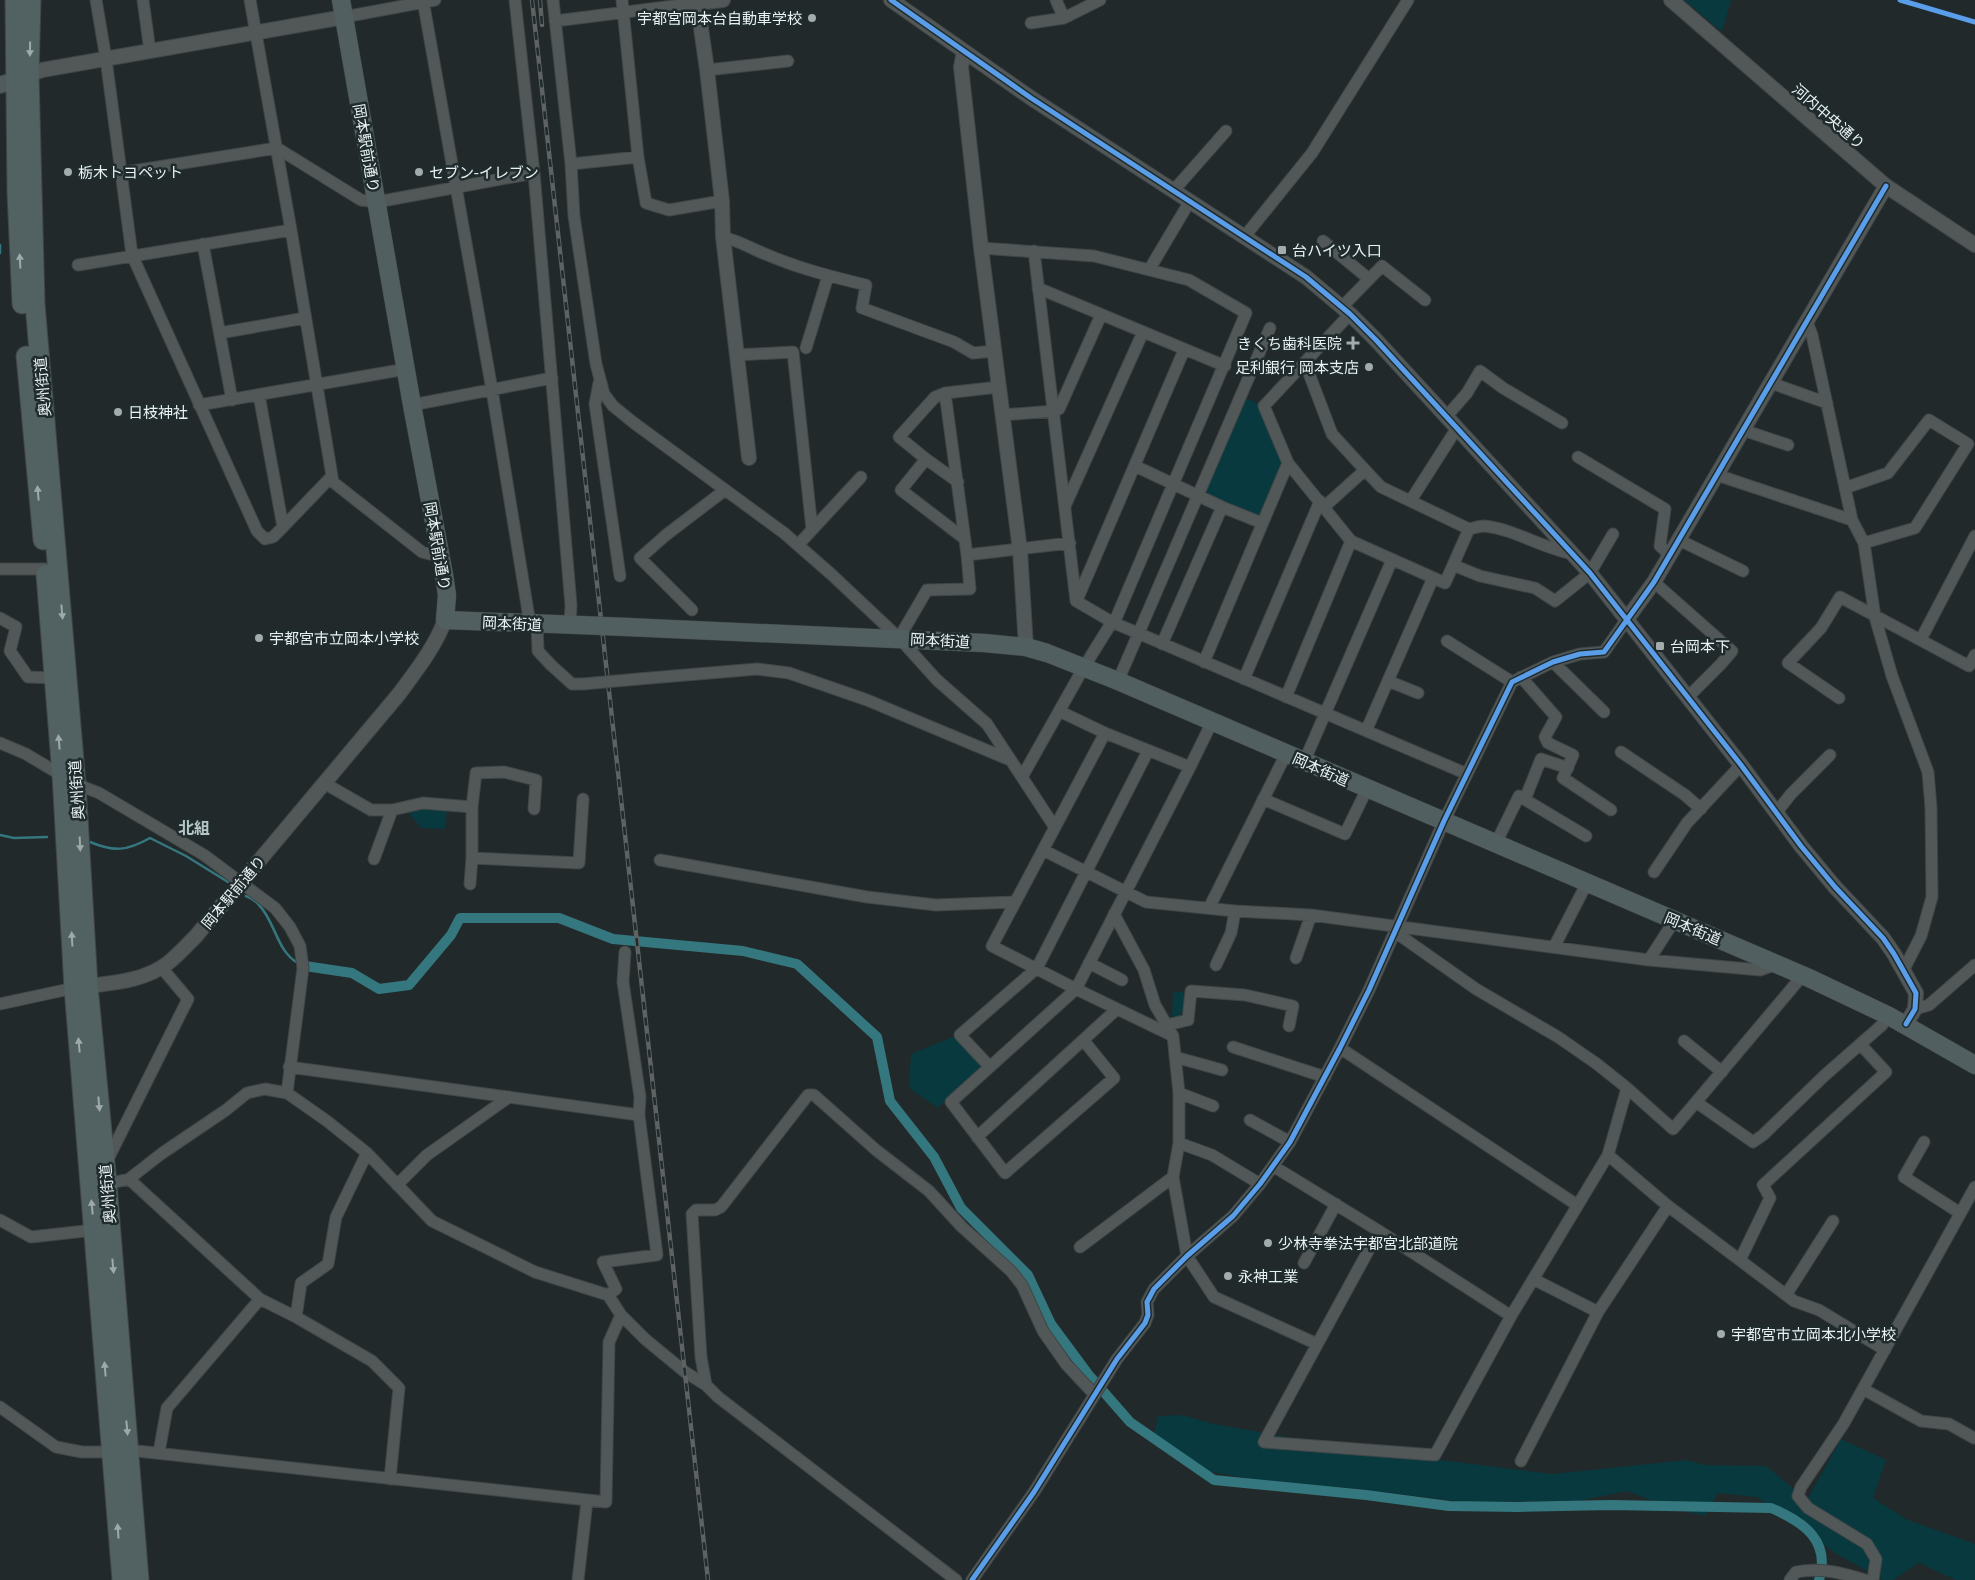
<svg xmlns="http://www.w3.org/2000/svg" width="1975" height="1580" font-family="'Noto Serif','Noto Sans JP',serif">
	<rect width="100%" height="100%" fill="#22292a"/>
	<path fill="#08393e" d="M1684 0H1731L1722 32Z
		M1238 395 1260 404 1283 460 1259 517 1196 490Z
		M428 808 447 810 445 829 421 828 409 813Z
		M1173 992H1183L1185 995C1184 1006 1185 1016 1172 1019Z
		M955 1036 982 1065 938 1108 909 1088 911 1054Z
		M1182 1415 1214 1424 1354 1449 1552 1474 1687 1460 1705 1465 1766 1466 1807 1500 1841 1439 1886 1460 1873 1498 1908 1520 1975 1544V1580H1956L1919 1563 1893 1580H1883L1835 1553 1757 1497 1718 1493 1705 1516 1674 1509 1627 1491 1578 1501 1464 1502 1350 1488 1281 1484 1200 1470 1153 1438 1158 1416Z"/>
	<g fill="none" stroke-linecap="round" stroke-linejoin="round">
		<path stroke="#35777f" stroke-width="2.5" d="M0 245V253
			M0 835 14 838 47 837
			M90 842C114 852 127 851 150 838L186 856 228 882
			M246 896C251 898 256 901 259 905 275 921 277 952 298 963"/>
		<path stroke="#35777f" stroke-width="10" d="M305 966 352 973 379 989 409 985 451 935 460 918H559L613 939 743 951 797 964 877 1037 890 1101 934 1157 961 1208 1028 1275 1051 1324 1088 1374 1130 1422 1214 1480 1366 1495 1449 1506 1518 1507 1611 1505 1771 1508C1804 1522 1831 1541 1819 1580"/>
		<defs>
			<path id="minor" d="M96 0 106 59 132 255 257 531 265 539 273 537 283 527
				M143 0 150 51
				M250 0 291 230 333 482 422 552 441 557
				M423 0 492 390 530 624
				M515 0 534 173 571 605 570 625
				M553 0 571 164 574 216 596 364 604 394 613 406 634 423 784 533 831 574 899 638 937 680 987 724 1054 826
				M622 0 638 157 646 203 669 210 722 201
				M1056 0 1064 18
				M344 17 435 0
				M555 21 697 3
				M1031 23 1064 18 1100 0
				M707 70 788 61
				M571 164 638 157
				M120 173 277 148 361 200 377 202 534 173
				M1174 190 1226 131
				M1245 236 1312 153 1408 0
				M723 237C740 241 754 250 770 256 801 269 833 277 866 285L862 308 954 342 973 353 994 351
				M1323 241 1369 279
				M203 244 232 400
				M981 248 1094 256 1189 280 1246 313 1114 623
				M1034 251 1076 601
				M78 265 291 230
				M1149 270 1190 201
				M1038 288 1225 366
				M1342 307 1382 266 1425 300
				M1807 322 1812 335 1852 520 1864 543 1875 617 1892 676 1928 772 1931 808 1932 897 1921 936 1904 969
				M220 333 305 318
				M806 348 828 276
				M737 355 793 352 812 529
				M1305 363 1332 434 1365 470 1381 487 1469 529 1445 583 1351 541 1288 463 1264 406 1350 314
				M599 383 595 404 620 576
				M1771 383 1827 403
				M945 393 967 555 1070 543
				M259 395 283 527 331 477
				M199 405 406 369
				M412 405 552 378
				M1002 415 1054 411 1059 409 1101 315
				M1446 417 1467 393 1480 371 1503 388 1562 423
				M1743 430 1788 445
				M1578 457 1665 509 1660 546 1670 555
				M926 459 901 490 965 539
				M1135 466 1222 507 1262 523
				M1717 475 1852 520
				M958 482 926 459 899 437 935 397 945 393 999 387
				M1845 488 1888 473 1929 420 1968 444 1915 528 1864 543
				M1411 500 1457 428
				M1065 506 1143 332
				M1324 507 1365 470
				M1469 529C1474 528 1480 526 1484 526 1515 529 1543 549 1574 554
				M1679 540 1743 571
				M798 545 861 477
				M1453 565 1480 576 1535 588 1555 601 1590 573 1613 534
				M0 569H45
				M1654 582 1732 651 1721 664 1688 697
				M1077 600 1184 350
				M1076 601 1112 622 1467 774
				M692 610 640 558 666 535 725 490
				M0 618 16 627 10 651 28 677 54 678
				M537 624 538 651 551 665 572 684H583
				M899 638 927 590 970 589 967 555
				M1921 639 1975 536
				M1447 641 1512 682
				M1162 644 1222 507
				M1204 662 1288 463
				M1553 662 1604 712
				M1521 677 1556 717 1545 737 1548 743 1573 755 1563 778 1611 810
				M638 679 757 669 789 673 867 700 1010 760
				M1244 679 1320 501
				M1118 681 1270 328
				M1388 681 1418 693
				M1286 697 1351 541
				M1839 698 1788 663 1821 628 1840 597 1969 666 1975 655
				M1059 711 1105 733 1190 767
				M1366 731 1433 578
				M1105 733 992 946 1076 989 1173 1036
				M0 743 26 754 76 784 99 793 204 855 275 908 290 927 300 946 303 968 287 1093
				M1621 752 1685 795 1701 809
				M1304 762 1392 560
				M1022 777 1084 667 1112 622
				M324 783 371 810H392L423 803 472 807V858L579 863 583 799
				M1263 799 1345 834 1367 789
				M1525 799 1541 759 1568 768
				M472 807 476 773 504 772 536 780 534 809
				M1776 813 1791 794 1830 755
				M1496 843 1519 796 1586 836
				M1043 850 1146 902 1235 911 1311 915 1649 960 1760 970 1777 964
				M374 859 392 810
				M660 860 867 897 936 905 1015 902
				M1654 872 1687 823 1741 765
				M470 884 472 858
				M1209 908 1286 754
				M1114 914 1144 970 1155 1005 1173 1036 1179 1093V1143L1173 1177 1187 1256 1214 1297 1317 1344
				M1395 932 1476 989 1558 1037 1597 1064 1627 1088 1673 1129 1696 1102 1753 1142 1763 1135 1824 1076 1882 1025 1889 1016
				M1554 947 1587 883
				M625 952 623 982 640 1097 639 1115
				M1296 958 1311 915
				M1649 960 1674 921
				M1089 963 1122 980
				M1216 965 1231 933 1235 911
				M0 1004 74 988
				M1915 1009 1929 1005 1975 965
				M1167 1025 1188 1020 1191 991 1245 995 1293 1006 1289 1026
				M1084 1041 1114 1078 1005 1173 951 1102 1076 989 1190 767 1212 722
				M1684 1041 1722 1072
				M1233 1047 1325 1077
				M1340 1048 1577 1205
				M1175 1057 1222 1070
				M289 1067 639 1115 657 1255 603 1262 616 1289 608 1295
				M990 1067 960 1035 1037 968 1148 751
				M1179 1093 1213 1106
				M1696 1102 1803 975
				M1250 1120 1290 1142
				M977 1137 1117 1009
				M1924 1142 1904 1177 1960 1213
				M1179 1143 1212 1155 1260 1184
				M1608 1155 1668 1206 1794 1301 1819 1310 1885 1350
				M107 1161 188 999 161 967
				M1273 1166 1379 1231 1511 1316 1608 1155 1627 1088
				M129 1179 260 1299 296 1317 372 1361 399 1388 390 1479
				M107 1184 129 1179 161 1154 226 1110 247 1093 265 1089 287 1093 327 1121 367 1153 432 1221 535 1272 608 1295 621 1315 645 1339 685 1372 706 1385
				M397 1185 427 1155 509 1097
				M0 1220 31 1237 94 1230
				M1379 1231 1264 1442 1435 1455 1511 1316
				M1080 1247 1173 1177
				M1740 1260 1770 1198 1763 1185 1886 1072 1860 1044
				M1304 1263 1336 1204
				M1533 1279 1598 1312
				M1786 1295 1833 1221
				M296 1317 301 1283 328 1264 336 1217 367 1153
				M1863 1389 1921 1421 1949 1424 1974 1438
				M0 1407 56 1447 82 1452H112
				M128 1450 606 1502 609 1342 621 1315
				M159 1452 167 1408 260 1299
				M1521 1461 1598 1312 1668 1206
				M578 1580 587 1501
				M956 1580 718 1397 706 1385 701 1357 692 1214 696 1210H715L721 1207 808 1095H814L876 1150 929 1191 962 1227 1011 1271 1022 1285 1043 1331 1066 1364 1094 1394
				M972 1580 1034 1492 1117 1359 1145 1323 1148 1315 1147 1302 1154 1289 1187 1256 1233 1216 1260 1184 1290 1142 1340 1048 1369 990 1444 821 1512 682 1553 662 1580 654 1604 652 1627 619
				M1790 1580 1796 1572C1820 1567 1842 1573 1865 1580
				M1873 1580 1876 1559 1867 1544 1808 1508 1798 1496 1801 1487 1844 1423 1975 1187"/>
			<path id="tertiary" d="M697 0 707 70 722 201 723 237 749 458
				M891 0 1031 98 1306 277 1350 314 1376 340 1590 573 1741 765 1801 846 1835 887 1883 938 1894 954 1916 993 1915 1009 1906 1024
				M1671 0 1886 186 1975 245
				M697 3 723 0
				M964 51 961 67 981 248 1020 550 1026 647
				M29 75 42 70 344 17
				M1627 619 1654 582 1886 186
				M81 987C110 983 143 982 168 963 178 955 187 945 196 936L399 694C416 671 435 647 445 620"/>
			<path id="secondary" d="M0 85 27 76"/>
			<path id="primary" d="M341 0 412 405 444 575 447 595 445 620 579 625
				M627 627 984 643 1026 647 1047 653 1118 681 1809 978 1889 1016 1975 1065"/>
			<path id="trunk" d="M15 0 17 192 22 304
				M31 0 29 75 35 304 76 784 88 986 107 1184 139 1580
				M26 356 43 540
				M46 575 62 775 74 988 122 1580"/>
		</defs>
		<use href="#minor" stroke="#404647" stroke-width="13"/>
		<use href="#tertiary" stroke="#404647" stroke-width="16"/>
		<use href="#secondary" stroke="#404647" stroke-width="18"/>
		<use href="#primary" stroke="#404647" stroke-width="19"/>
		<use href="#trunk" stroke="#404647" stroke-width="21"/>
		<use href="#minor" stroke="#525858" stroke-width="11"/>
		<use href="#tertiary" stroke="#525858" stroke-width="14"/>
		<use href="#secondary" stroke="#525b5c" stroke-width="16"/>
		<use href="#primary" stroke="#525f60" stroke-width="18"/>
		<use href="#trunk" stroke="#526263" stroke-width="19"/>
		<defs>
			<path id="rail" d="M532 0 708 1580
				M540 0 542 25"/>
		</defs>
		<use href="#rail" stroke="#5e6262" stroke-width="4.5"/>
		<use href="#rail" stroke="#1f2b2d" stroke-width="2.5" stroke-dasharray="8" stroke-linecap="butt"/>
		<defs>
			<path id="minor-bridge" d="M583 684 638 679"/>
			<path id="primary-bridge" d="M579 625 627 627"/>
		</defs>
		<use href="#minor-bridge" stroke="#404647" stroke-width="13" stroke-linecap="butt"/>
		<use href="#primary-bridge" stroke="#404647" stroke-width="19" stroke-linecap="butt"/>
		<use href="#minor-bridge" stroke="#525858" stroke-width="11"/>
		<use href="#primary-bridge" stroke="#525f60" stroke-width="18"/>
		<defs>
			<path id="cycleway" d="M891 0 1031 98 1306 277 1350 314 1376 340 1590 573 1741 765 1801 846 1835 887 1883 938 1894 954 1916 993 1915 1009 1906 1024
				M1900 0 1975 22
				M972 1580 1034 1492 1117 1359 1145 1323 1148 1315 1147 1302 1154 1289 1187 1256 1233 1216 1260 1184 1290 1142 1340 1048 1369 990 1444 821 1512 682 1553 662 1580 654 1604 652 1654 582 1886 186"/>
		</defs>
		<use href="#cycleway" stroke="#1f2b2d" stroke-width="8"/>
		<use href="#cycleway" stroke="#5a9eea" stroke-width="5"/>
	</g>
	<defs><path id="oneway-solid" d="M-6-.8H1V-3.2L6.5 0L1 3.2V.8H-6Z" transform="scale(1.25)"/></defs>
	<g fill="#9eaaaa">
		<use href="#oneway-solid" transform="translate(30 49) rotate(91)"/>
		<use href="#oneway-solid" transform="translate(20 261) rotate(-93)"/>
		<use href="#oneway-solid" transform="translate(38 493) rotate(-95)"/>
		<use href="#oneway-solid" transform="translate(62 612) rotate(85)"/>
		<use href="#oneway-solid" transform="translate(59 742) rotate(-95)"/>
		<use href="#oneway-solid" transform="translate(80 844) rotate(87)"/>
		<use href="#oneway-solid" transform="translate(72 939) rotate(-93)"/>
		<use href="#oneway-solid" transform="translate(79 1045) rotate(-95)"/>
		<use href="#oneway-solid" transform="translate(99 1104) rotate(85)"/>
		<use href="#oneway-solid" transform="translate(92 1207) rotate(-95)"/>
		<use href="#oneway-solid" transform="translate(113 1266) rotate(85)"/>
		<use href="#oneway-solid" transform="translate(105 1369) rotate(-95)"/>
		<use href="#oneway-solid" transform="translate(127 1428) rotate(85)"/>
		<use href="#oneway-solid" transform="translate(118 1531) rotate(-94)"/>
	</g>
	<g fill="#a3abac" stroke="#1f2b2d" stroke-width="2">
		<circle cx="812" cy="18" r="5"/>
		<circle cx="68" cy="172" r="5"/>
		<circle cx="419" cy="172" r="5"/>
		<rect x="1277" y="245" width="10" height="10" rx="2.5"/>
		<path d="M1350.5 335.5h5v5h5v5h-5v5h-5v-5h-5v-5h5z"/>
		<circle cx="1369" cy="367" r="5"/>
		<circle cx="118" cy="412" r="5"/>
		<circle cx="259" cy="638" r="5"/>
		<rect x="1655" y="641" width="10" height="10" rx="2.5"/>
		<circle cx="1268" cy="1243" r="5"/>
		<circle cx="1228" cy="1276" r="5"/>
		<circle cx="1721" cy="1334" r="5"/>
	</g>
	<g text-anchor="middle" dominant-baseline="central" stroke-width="5" stroke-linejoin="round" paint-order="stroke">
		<g font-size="15" fill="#e9f1f2" stroke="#1f2b2d" text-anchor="start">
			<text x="802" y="18" text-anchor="end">宇都宮岡本台自動車学校</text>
			<text x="78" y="172">栃木トヨペット</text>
			<text x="429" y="172">セブン-イレブン</text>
			<text x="1292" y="250">台ハイツ入口</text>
			<text x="1342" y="343" text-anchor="end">きくち歯科医院</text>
			<text x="1359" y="367" text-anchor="end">足利銀行 岡本支店</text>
			<text x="128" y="412">日枝神社</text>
			<text x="269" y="638">宇都宮市立岡本小学校</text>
			<text x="1670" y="646">台岡本下</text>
			<text x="1278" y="1243">少林寺拳法宇都宮北部道院</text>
			<text x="1238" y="1276">永神工業</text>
			<text x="1731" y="1334">宇都宮市立岡本北小学校</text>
		</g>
		<g font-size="15" fill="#e9f1f2" stroke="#1f2b2d">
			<text transform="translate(1829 116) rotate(41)">河内中央通り</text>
			<text transform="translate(367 148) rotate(80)">岡本駅前通り</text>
			<text transform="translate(42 387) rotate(-95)">奥州街道</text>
			<text transform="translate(438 546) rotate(80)">岡本駅前通り</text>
			<text transform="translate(512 623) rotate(3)">岡本街道</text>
			<text transform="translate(940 640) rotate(3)">岡本街道</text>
			<text transform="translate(1321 769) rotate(24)">岡本街道</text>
			<text transform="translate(76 790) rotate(-94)">奥州街道</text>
			<text transform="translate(233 892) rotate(-50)">岡本駅前通り</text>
			<text transform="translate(1693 928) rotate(23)">岡本街道</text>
			<text transform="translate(107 1194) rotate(-95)">奥州街道</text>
		</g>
		<g font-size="16" font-weight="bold" fill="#b6c6c7" stroke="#1f2b2d">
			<text x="194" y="828">北組</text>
		</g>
	</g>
</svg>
